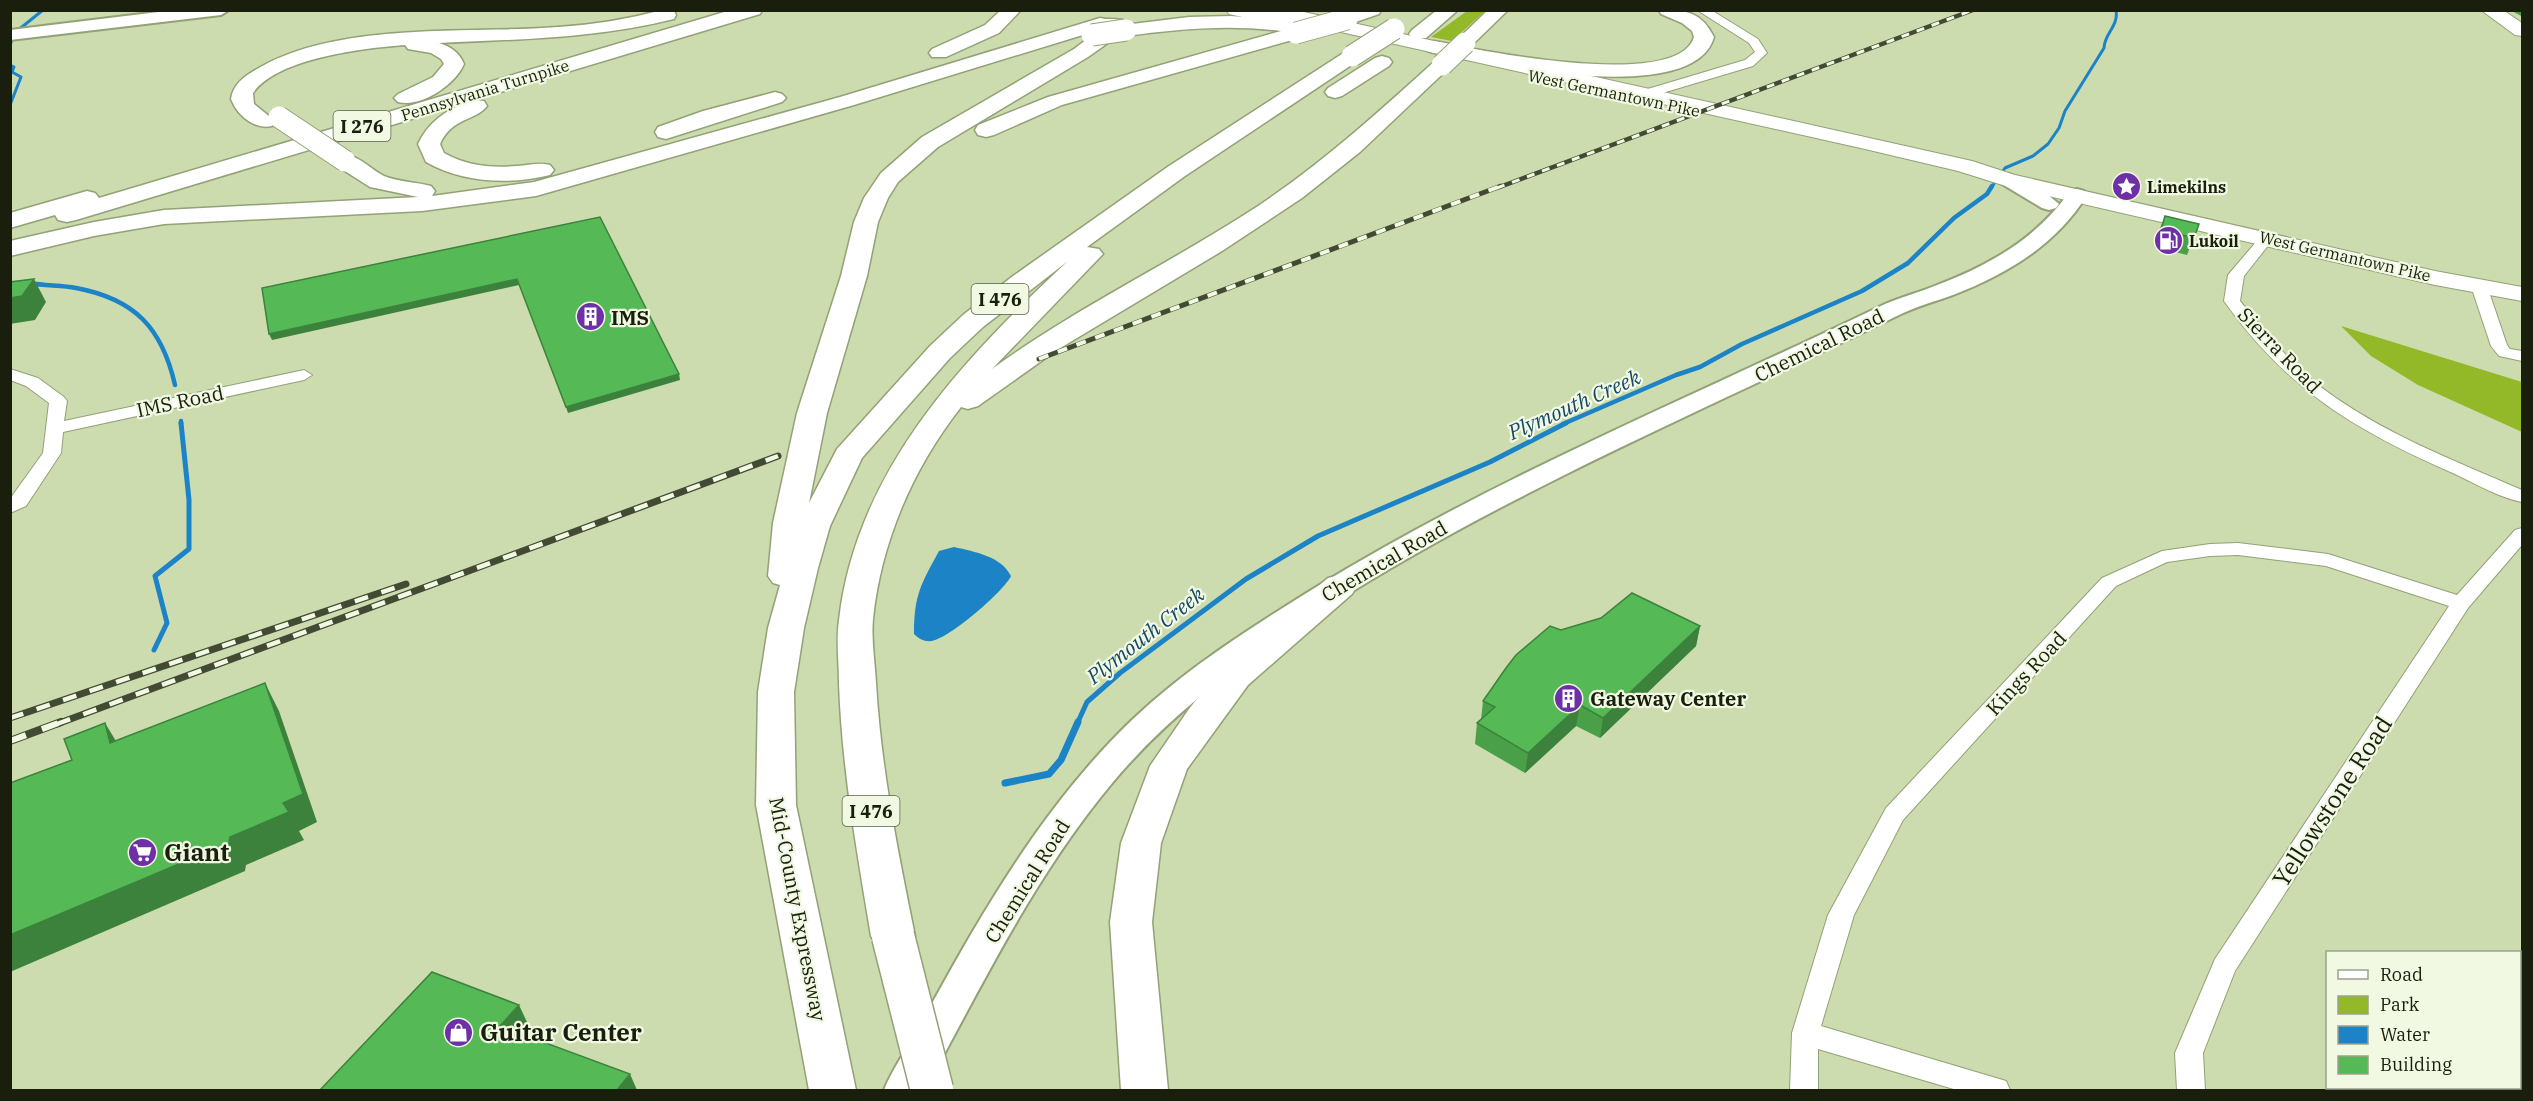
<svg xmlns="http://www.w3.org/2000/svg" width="2533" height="1101" font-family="'IBM Plex Serif',serif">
	<rect width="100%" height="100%" fill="#ccdcaf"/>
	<path fill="#93b828" d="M1467 11H1485L1452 41 1431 37Z
		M2341 326 2522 382V432L2418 385 2371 356Z"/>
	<path fill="#1b83c6" d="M954 547C975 552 1001 556 1011 576 1004 591 953 635 935 640 927 643 920 640 914 634 914 595 921 584 939 551Z"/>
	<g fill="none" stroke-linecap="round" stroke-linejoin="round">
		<path stroke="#1b83c6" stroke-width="3" d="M17 31 43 10
			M10 45 13 37
			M10 65 14 67 12 72 21 77 10 105
			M1991 188 2005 168 2033 156 2048 144 2059 128 2065 111 2104 48C2104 34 2119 26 2116 10"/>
		<path stroke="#1b83c6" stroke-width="4.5" d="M30 283C45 286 61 285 76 288 135 299 162 328 175 385
			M181 421V424
			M1563 424 1676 375 1700 367 1742 344 1862 291 1908 263 1954 218 1987 194 1992 186"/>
		<path stroke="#1b83c6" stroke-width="5" d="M154 650 167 623 155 576 189 549V500L181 423
			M1077 724 1087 702 1120 673 1246 579 1318 536 1490 462 1566 423"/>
		<path stroke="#1b83c6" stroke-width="7" d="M1005 783 1049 774 1061 760 1078 722"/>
		<defs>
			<path id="street" d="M1697 10H1711L1758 39 1767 53 1753 66 1649 97H1641L1639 94 1641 91 1745 60 1755 52 1749 43Z
				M2267 234 2274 238 2244 276 2240 301C2264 330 2288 361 2318 385 2379 432 2453 460 2522 490V502C2500 498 2476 484 2455 474 2357 431 2288 391 2224 301L2228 275 2262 235Z
				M2479 281 2487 286 2507 345 2510 349 2522 351V361L2499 356 2491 346 2471 286Z
				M10 369 38 378 64 397 67 401 64 421 304 370 312 375 304 380 63 432 61 453 26 506 10 513V499L43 453 49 403 26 386 10 380Z
				M2522 528V545L2468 608 2235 971 2203 1053 2205 1090H2177L2175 1053 2215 959 2449 606 2326 566 2238 555 2210 556 2167 562 2116 586 1903 820 1854 915 1821 1026 1996 1078 2006 1081 2010 1090H1957L1818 1049V1090H1790L1792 1033 1828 915 1886 808 2102 578 2162 551 2210 544 2238 543 2328 554 2457 595 2515 530Z"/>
			<path id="secondary" d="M175 10H229L221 15 10 40V30Z
				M2009 174 2041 189 2059 204 2056 208 2049 210 2042 208 2002 184 1999 180 2002 176Z
				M2077 189 2084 191 2087 195C2056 245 2007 274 1953 295 1936 301 1918 306 1901 314 1710 408 1512 490 1332 604 1250 656 1176 707 1113 782 1035 875 982 985 925 1090H884C890 1075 900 1059 909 1044 924 1018 939 991 954 964 1004 876 1059 790 1132 720 1187 668 1249 629 1313 589 1495 477 1693 397 1885 304 1902 297 1920 292 1937 285 1990 265 2037 238 2070 191Z"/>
			<path id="primary" d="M1226 10H1295L1865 137 1972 161 2015 175 2435 271 2522 287V301L2435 285 2009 187 1958 171 1865 149 1296 22 1293 26 1287 27 1229 14Z
				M2481 10H2503L2522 23V36L2515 35Z"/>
			<path id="highway" d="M662 10 674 11 676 15 674 19C592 39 522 39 439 43 451 47 459 52 464 64 455 85 421 108 398 102L394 98 398 94 433 77 444 64 441 59 431 53 408 49 405 45C365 48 277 58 253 93L254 104 275 121 272 126C254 130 237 115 231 99 233 84 245 76 257 69 338 21 466 34 558 27 593 25 628 19 662 10Z
				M731 10H762L760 14 474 100 484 101 487 106C476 121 452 117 440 144L444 153C467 166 491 168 517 166 529 165 539 162 550 165L554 170 550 175C509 185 463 183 426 162L418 144C428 123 444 111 465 103L76 220 67 222 58 220 55 215 10 228V213L87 191 95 193 99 198Z
				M1001 10H1021L999 33 946 57H932L929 53 932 49 985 25Z
				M1353 10H1381L1379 14 1347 25 1340 23 1337 19 1340 15Z
				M1437 10H1458L1426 38H1412L1409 34 1412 30Z
				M1488 10H1508L1469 48C1508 55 1679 87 1694 37L1692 31 1682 23 1661 14 1659 10C1685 10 1701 11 1714 37 1694 109 1486 63 1434 53L1427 51 1424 47 1427 43 1434 41 1457 45 1455 43 1458 39Z
				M1231 16 1294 21 1301 23 1306 33 1303 37 1062 105 994 135 986 137 978 135 975 130 978 125 1048 97 1281 31C1229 24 1177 29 1126 36L1118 33 1112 40 1088 57 938 147 898 182 888 198 878 222 867 276 827 413 809 503 837 449 930 346 963 315 1013 276 1169 166 1345 52H1359L1362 56 1359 60 1185 176 1087 247 1099 249 1103 254 992 369C1071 311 1161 268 1244 215 1314 171 1374 116 1435 61H1449L1452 65 1360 152 1302 198 1222 251 1057 350 978 406 968 409 961 407C913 468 881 542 873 619 871 640 875 662 876 683 881 769 898 852 915 936L908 948 893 953 878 948 871 936C857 852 842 769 839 684 839 663 836 641 839 620 856 471 963 359 1068 261L983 327 950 358 862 458 830 526 818 568 804 628 794 692 796 805 856 1090H809L756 805 758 692 768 628 780 585 773 583 768 576 773 523 797 413 841 276 854 222 864 198 881 173 922 137 1074 49 1099 30 854 105 536 196 422 211 164 224 94 236 10 256V241L94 222 164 210 418 197 370 187 337 166 334 161 337 156C356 151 368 168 384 176 398 182 417 182 431 186L435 191 432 196 534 182 840 97 1100 18C1108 20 1113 18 1122 20L1124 25 1189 17Z
				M1382 56 1389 58 1392 62 1389 66 1342 96 1335 98 1328 96 1325 92 1328 88 1375 58Z
				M775 92 782 94 786 98 782 102 666 139 658 137 655 132 658 127 703 111Z
				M1340 575 1352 578 1357 586 1352 594 1248 685 1187 769 1161 843 1152 922 1168 1090H1121L1110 922 1121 843 1150 766 1189 709 1222 667 1328 578Z"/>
		</defs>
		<use href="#street" stroke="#92a176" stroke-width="2"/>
		<use href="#secondary" stroke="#92a176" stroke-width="4"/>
		<use href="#primary" stroke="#92a176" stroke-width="2"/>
		<use href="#highway" stroke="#92a176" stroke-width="3"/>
		<use href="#street" fill="#fff" fill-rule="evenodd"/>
		<use href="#secondary" fill="#fff" fill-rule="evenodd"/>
		<use href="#primary" fill="#fff" fill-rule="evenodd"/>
		<use href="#highway" fill="#fff" fill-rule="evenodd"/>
		<defs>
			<path id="rail-far3" d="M1497 188 1973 10"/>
			<path id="rail-far2" d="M1039 359 1501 186"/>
			<path id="rail-far1" d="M10 718 406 584
				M57 724 778 456"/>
			<path id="rail" d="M10 741 61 722"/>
		</defs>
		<use href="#rail-far3" stroke="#434a33" stroke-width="4.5"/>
		<use href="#rail-far2" stroke="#434a33" stroke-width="5"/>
		<use href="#rail-far1" stroke="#434a33" stroke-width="7"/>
		<use href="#rail" stroke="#434a33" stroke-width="8"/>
		<use href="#rail-far3" stroke="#f1f9e3" stroke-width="3" stroke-dasharray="8" stroke-linecap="butt"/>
		<use href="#rail-far2" stroke="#f1f9e3" stroke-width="4" stroke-dasharray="10" stroke-linecap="butt"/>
		<use href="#rail-far1" stroke="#f1f9e3" stroke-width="4.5" stroke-dasharray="14" stroke-linecap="butt"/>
		<use href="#rail" stroke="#f1f9e3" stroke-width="6" stroke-dasharray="17" stroke-linecap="butt"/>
		<defs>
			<path id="highway-bridge-far1" d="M1296 33 1347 19
				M1092 35 1126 30
				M1352 56 1394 29
				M1442 65 1465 43
				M279 117 345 161"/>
			<path id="highway-bridge" d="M893 936 932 1090"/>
		</defs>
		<use href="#highway-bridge-far1" stroke="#92a176" stroke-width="23" stroke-linecap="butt"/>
		<use href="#highway-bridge" stroke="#92a176" stroke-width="45" stroke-linecap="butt"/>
		<use href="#highway-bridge-far1" stroke="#fff" stroke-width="21"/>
		<use href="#highway-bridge" stroke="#fff" stroke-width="42"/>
	</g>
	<path fill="#49a049" d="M2523 10V17L2512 11 2513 10Z
		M2165 216 2199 224 2187 255 2155 247 2158 233Z
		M1700 626 1696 646 1600 738 1576 726 1525 773 1475 744 1477 723 1481 720 1483 701 1561 630Z"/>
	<path fill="#3c823c" d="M34 279 46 302 35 320 10 324V298Z
		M517 279 519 285 272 340 269 334Z
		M679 374 680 380 568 413 566 407Z
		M1700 626 1696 646 1600 738 1603 718Z
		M265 683 279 711 317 822 299 831 304 840 246 865 245 871 10 972V935L230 837 283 803Z
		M1580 705 1576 726 1525 773 1528 753Z
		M105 723 122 751 110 743Z
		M519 1005 527 1022 508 1043 500 1026Z
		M630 1074 637 1090H617Z"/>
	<path fill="#55ba55" stroke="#3c823c" stroke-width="1.5" d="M2165 216 2199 224 2194 238 2161 230Z
		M600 217 679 374 566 407 517 279 269 334 262 288Z
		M34 279 22 296 10 298V282Z
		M1632 593 1700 626 1603 718 1580 705 1528 753 1477 723 1495 707 1483 701 1506 668 1516 655 1550 626 1561 630 1601 618Z
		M265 683 303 794 283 803 289 812 230 837 229 843 10 935V783L72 760 64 739 105 723 110 743Z
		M432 972 519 1005 500 1026 630 1074 617 1090H320Z"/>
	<defs>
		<symbol id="sight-disc" viewBox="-11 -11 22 22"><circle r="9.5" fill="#6d30a6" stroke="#f1f9e3"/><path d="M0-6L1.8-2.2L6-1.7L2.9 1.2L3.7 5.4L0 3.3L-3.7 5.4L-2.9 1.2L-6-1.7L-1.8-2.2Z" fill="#fff"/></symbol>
		<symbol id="fuel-disc" viewBox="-11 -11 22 22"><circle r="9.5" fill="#6d30a6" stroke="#f1f9e3"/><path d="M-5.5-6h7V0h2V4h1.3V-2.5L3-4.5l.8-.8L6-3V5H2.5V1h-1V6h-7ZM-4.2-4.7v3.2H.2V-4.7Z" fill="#fff"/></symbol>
		<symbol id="building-disc" viewBox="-11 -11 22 22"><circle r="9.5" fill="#6d30a6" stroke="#f1f9e3"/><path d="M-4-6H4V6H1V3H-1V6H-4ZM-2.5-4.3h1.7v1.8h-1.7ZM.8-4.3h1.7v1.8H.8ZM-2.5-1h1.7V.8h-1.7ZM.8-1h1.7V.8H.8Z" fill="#fff"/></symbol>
		<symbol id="supermarket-disc" viewBox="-11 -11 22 22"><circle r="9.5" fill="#6d30a6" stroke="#f1f9e3"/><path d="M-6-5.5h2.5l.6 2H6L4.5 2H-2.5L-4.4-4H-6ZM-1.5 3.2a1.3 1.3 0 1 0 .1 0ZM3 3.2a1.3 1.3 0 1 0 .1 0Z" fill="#fff"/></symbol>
		<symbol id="shop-disc" viewBox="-11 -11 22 22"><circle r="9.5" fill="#6d30a6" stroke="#f1f9e3"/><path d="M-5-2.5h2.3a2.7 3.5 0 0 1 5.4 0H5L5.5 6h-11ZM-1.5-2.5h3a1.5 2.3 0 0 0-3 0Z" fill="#fff"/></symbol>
	</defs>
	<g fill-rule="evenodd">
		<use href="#sight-disc" x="2110" y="170" width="33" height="33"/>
		<use href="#fuel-disc" x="2152" y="224" width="33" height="33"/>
		<use href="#building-disc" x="574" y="300" width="33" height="33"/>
		<use href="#building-disc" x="1552" y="682" width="33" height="33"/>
		<use href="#supermarket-disc" x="126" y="836" width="33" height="33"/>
		<use href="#shop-disc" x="442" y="1016" width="33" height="33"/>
	</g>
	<g text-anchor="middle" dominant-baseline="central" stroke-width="4.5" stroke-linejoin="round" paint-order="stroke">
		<g font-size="16" fill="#191e0d" stroke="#f1f9e3">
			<text transform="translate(485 90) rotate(-17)">Pennsylvania Turnpike</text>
			<text transform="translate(1614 93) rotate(12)">West Germantown Pike</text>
			<text transform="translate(2345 256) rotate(13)">West Germantown Pike</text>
		</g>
		<g font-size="16" font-weight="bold" fill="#191e0d" stroke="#f1f9e3" text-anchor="start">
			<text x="2147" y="187">Limekilns</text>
			<text x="2189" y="241">Lukoil</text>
		</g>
		<g fill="#f1f9e3" stroke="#5a604d" stroke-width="1.5">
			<rect x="333.5" y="111" width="57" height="30" rx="4.5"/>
			<rect x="971.5" y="284" width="57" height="30" rx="4.5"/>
			<rect x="842.5" y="796" width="57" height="30" rx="4.5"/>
		</g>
		<g font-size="18" font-weight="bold" fill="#191e0d">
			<text x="362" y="126">I 276</text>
			<text x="1000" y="299">I 476</text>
			<text x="871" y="811">I 476</text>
		</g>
		<g font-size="20" font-weight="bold" fill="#191e0d" stroke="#f1f9e3" text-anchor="start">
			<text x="611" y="317">IMS</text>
			<text x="1590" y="698">Gateway Center</text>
		</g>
		<g font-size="20" fill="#191e0d" stroke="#f1f9e3">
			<text transform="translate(1819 345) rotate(-26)">Chemical Road</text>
			<text transform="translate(2280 350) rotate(46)">Sierra Road</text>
			<text transform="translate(180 401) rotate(-12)">IMS Road</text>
			<text transform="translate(1384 561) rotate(-30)">Chemical Road</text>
			<text transform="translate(2026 673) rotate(-47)">Kings Road</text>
			<text transform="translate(1027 881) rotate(-58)">Chemical Road</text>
			<text transform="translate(798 909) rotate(79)">Mid-County Expressway</text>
		</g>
		<g font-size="21" font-style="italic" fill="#15476a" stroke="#f1f9e3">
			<text transform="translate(1574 404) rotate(-24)">Plymouth Creek</text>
			<text transform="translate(1145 635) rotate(-38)">Plymouth Creek</text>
		</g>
		<g font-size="24" fill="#191e0d" stroke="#f1f9e3">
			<text transform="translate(2332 801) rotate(-57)">Yellowstone Road</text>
		</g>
		<g font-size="24" font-weight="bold" fill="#191e0d" stroke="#f1f9e3" text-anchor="start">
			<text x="164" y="852">Giant</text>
			<text x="480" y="1032">Guitar Center</text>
		</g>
	</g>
	<rect width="2533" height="1101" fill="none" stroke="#191e0d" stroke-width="24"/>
	<rect x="2326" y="951" width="195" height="138" fill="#f1f9e3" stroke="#9ba18d" stroke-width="1.5"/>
	<rect x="2338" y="970" width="30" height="9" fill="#ffffff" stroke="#9ba18d" stroke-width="1.5"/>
	<text x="2380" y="981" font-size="18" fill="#191e0d">Road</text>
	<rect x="2338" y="996" width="30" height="18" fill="#93b828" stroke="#9ba18d" stroke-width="1.5"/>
	<text x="2380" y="1011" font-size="18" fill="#191e0d">Park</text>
	<rect x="2338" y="1026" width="30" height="18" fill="#1b83c6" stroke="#9ba18d" stroke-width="1.5"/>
	<text x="2380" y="1041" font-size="18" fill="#191e0d">Water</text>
	<rect x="2338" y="1056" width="30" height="18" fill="#55ba55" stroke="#9ba18d" stroke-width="1.5"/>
	<text x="2380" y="1071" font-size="18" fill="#191e0d">Building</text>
</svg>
